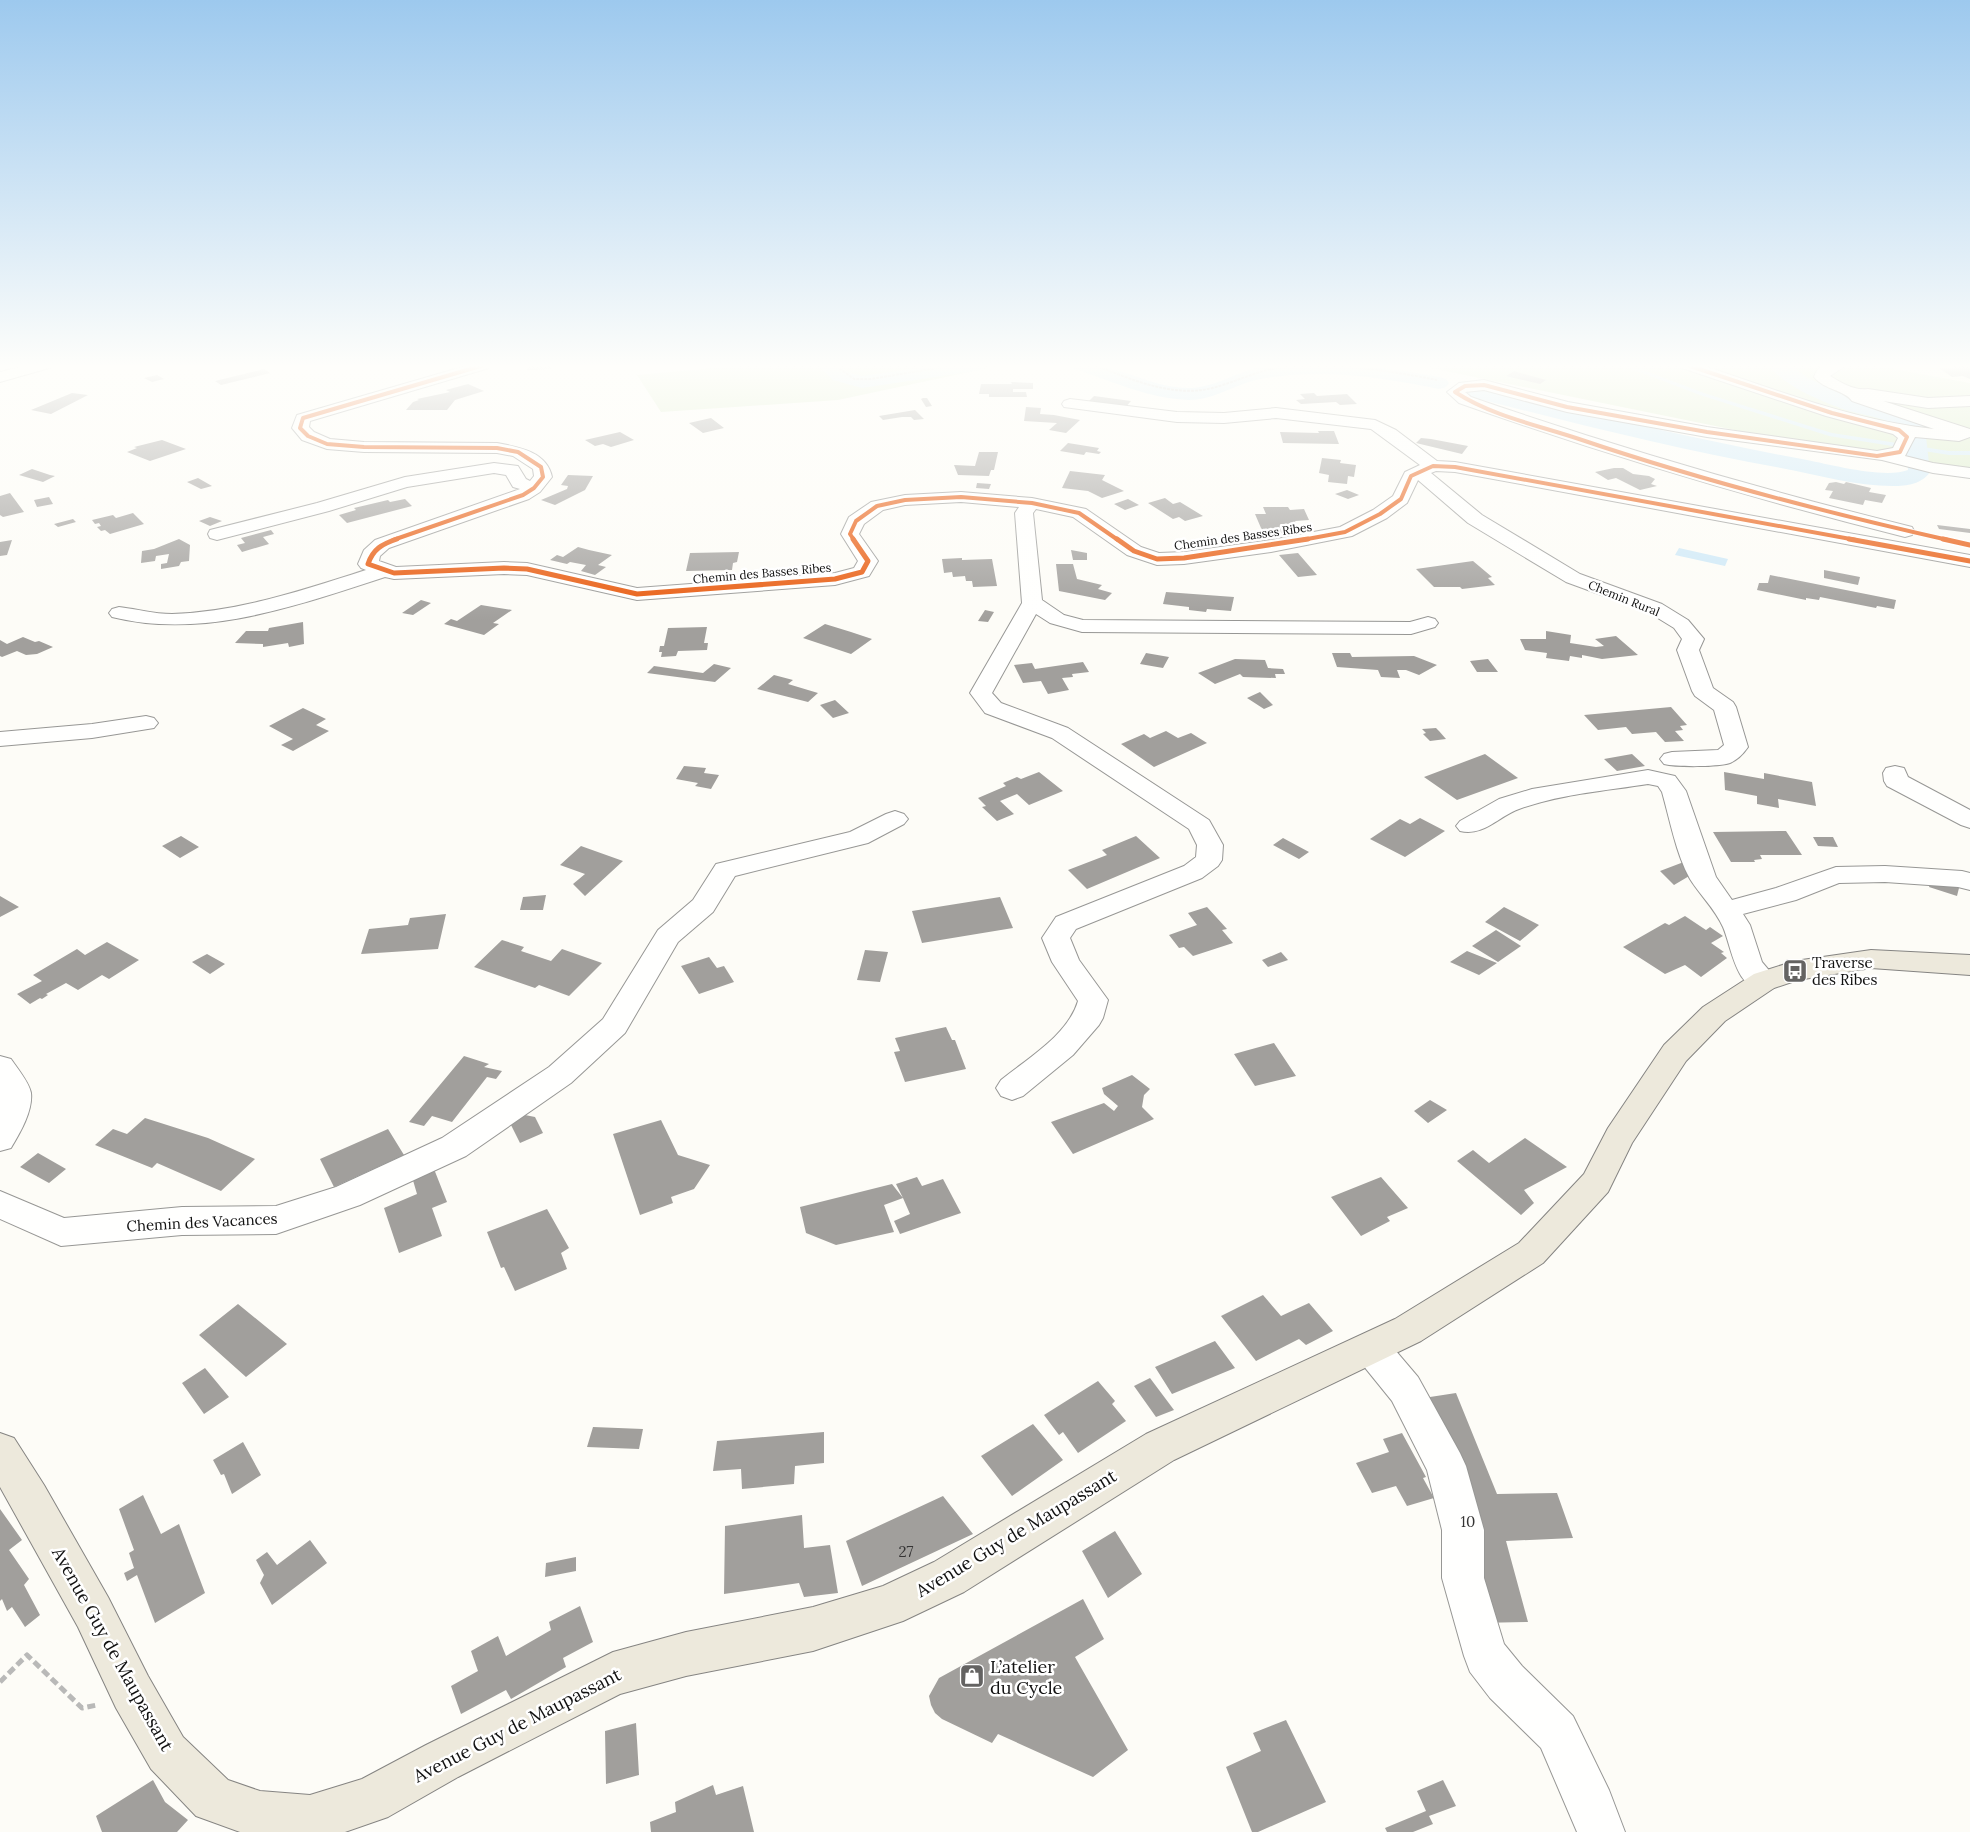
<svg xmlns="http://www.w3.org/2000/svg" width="1970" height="1832" font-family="Lora,serif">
	<rect width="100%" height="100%" fill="#fdfcf7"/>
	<path fill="#f9f7e4" d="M1873 365H1970V383Z"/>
	<path fill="#d8eac5" d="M746 365H1002L838 400 661 412 637 375Z
		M1416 365H1873L1970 383V478Z"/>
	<path fill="#cde8f7" d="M1679 548 1728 559 1725 566 1675 555Z"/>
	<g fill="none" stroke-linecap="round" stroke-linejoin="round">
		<path fill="#cde8f7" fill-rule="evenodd" d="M1624 365H1630L1704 393 1832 433 1949 451H1970V455H1949L1829 436 1700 395 1624 366Z"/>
		<path fill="#cde8f7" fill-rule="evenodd" d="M822 365H840V367L851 373 862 376 939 365H985L982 369 975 371 862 388 833 380 820 367Z
			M1072 365C1114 360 1150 389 1191 388 1215 387 1237 372 1260 367 1278 364 1296 365 1314 365 1359 365 1394 368 1439 377L1446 379 1449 383 1446 387 1439 389C1381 377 1321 368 1261 379 1236 383 1215 400 1189 400 1150 399 1111 381 1075 369Z
			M1770 365H1790L1810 379 1837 392 1864 402 1899 411 1915 418 1925 428 1930 472C1922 484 1907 486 1893 486 1856 486 1818 475 1781 468 1674 449 1569 422 1464 395L1461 391 1464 387 1471 385C1583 413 1694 439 1807 460 1832 465 1885 479 1908 470L1904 430C1888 418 1867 416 1849 411 1827 404 1780 385 1770 365Z"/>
	</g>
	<path fill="#a19f9c" d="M528 365H551L550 369 527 370Z
		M1948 365H1963L1970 368V379L1963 376 1952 377 1939 368H1955Z
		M264 369 270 373 221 385 215 381Z
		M1514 371 1528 375 1546 380 1540 384 1506 376Z
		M157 375 164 379 152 382 144 378Z
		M1011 382 1033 383V389H1013V392H1026L1027 397H989V394H979L981 384H1012Z
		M468 384 484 391 455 400 447 410H406L413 402 419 400 417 399 450 392 446 390Z
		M72 393 88 395 51 414 31 410Z
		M1314 393 1317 396 1347 394 1357 404 1340 405 1336 402 1301 404 1296 400 1305 399 1300 394Z
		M1094 396 1131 401 1124 409 1086 404Z
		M923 398H927L932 406 926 407 921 399Z
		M1026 407 1041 408 1040 414 1054 415 1080 420 1066 433 1049 430 1057 423 1024 421Z
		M915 410 924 419 914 420 911 417H902L883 420 879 416Z
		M711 418 724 428 703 433 689 423Z
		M1318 431H1334L1339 444 1283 443 1280 432 1319 433Z
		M620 432 634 440 611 447 603 444 595 446 585 440Z
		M1421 438 1431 439 1468 446 1462 454 1416 443Z
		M162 440 186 449 150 461 127 452 137 448 134 447Z
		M1068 443 1099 448 1097 451 1101 452 1099 454 1086 452 1084 455 1060 451Z
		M979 452H998L994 470H991L989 476 958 475 954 465 975 466Z
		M1322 458 1341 460 1340 463 1356 465 1354 477 1348 476 1347 484 1328 482 1329 475 1319 473Z
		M1614 468H1623L1633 474 1649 476 1655 479 1651 484 1657 486 1640 490 1616 478 1608 480 1595 472Z
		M32 469 50 475 55 476 43 482 19 475Z
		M1070 471 1105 475 1102 480 1124 491 1102 498 1088 491 1062 488Z
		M568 475 593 476 585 490 555 505 541 500 567 489 568 486 561 485Z
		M198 478 212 486 201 489 187 482Z
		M1836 482 1844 484 1846 482 1871 488 1869 492 1886 495 1882 503 1865 500 1863 505 1829 498 1833 491 1825 490 1829 483Z
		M977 483 991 484 989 489 976 488Z
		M1347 490 1359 495 1348 499 1335 494Z
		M10 493 24 512 3 517 0 515V496Z
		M49 497 53 504 37 507 34 500Z
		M1165 498 1173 504 1180 502 1203 516 1185 521 1179 517 1173 519 1148 503Z
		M405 499 412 506 347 523 339 515 356 510 354 508 388 500 390 502Z
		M1128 499 1139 505 1125 510 1114 504Z
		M1263 507H1288L1290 510 1304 509 1309 520 1295 521 1296 523 1294 524H1280L1288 535 1269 537 1261 528 1255 514H1266Z
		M133 513 144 524 110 534 105 530 101 531 97 527 101 526 99 523 95 524 92 520 113 515 116 518Z
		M210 517 222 521 210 526 199 521Z
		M73 519 76 522 58 527 54 524Z
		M1937 525 1970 529V533L1939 529Z
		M271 530 274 534 263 537 269 544 242 552 237 545 245 543 241 538Z
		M179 539 190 545 189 561 181 562 179 566 161 569V564L167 563 169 554 156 556 155 561 141 563 142 551 154 549Z
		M12 540 7 555 0 556V542Z
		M578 547 589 550 612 555 598 565 606 567 595 575 581 571 586 565 570 562 567 564 550 560 557 555 563 557Z
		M1071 550 1087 553V560H1073Z
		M739 552 737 562 733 563 732 570 686 571 690 553Z
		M1298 553 1317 575 1298 577 1279 555Z
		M962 558V560L992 559 997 586 973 587 972 581H966L965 576 953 577 952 572 944 573 942 559Z
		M1473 561 1492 577 1488 578 1495 585 1462 589 1460 587H1434L1416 569Z
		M1056 564H1073L1077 579 1102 585 1098 589 1112 593 1105 600 1059 591Z
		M1824 570 1860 577 1858 585 1824 578Z
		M1770 575 1896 600 1894 609 1877 606 1876 608 1820 597 1819 600 1806 598V600L1757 590 1759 583H1768Z
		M1166 592 1234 597 1231 611 1207 609 1206 612 1189 610V607L1163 604Z
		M421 600 431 603 413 615 402 613Z
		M481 605 512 610 493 623 499 624 484 635 444 624 451 619 457 621Z
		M985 610 994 612 988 622 978 621Z
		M303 622 304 644 289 647 288 643 263 647V644L235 643 246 631H268L269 628Z
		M825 624 851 632 872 639 851 654 803 638Z
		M707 627 704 643H708L707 650 678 651 676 656 661 657 662 652H659L660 646H664L668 628Z
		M1546 631 1571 635 1570 643 1596 647 1604 646 1595 639 1616 636 1638 655 1602 659 1582 655V658L1570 656 1569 661 1546 658 1547 653 1525 650 1520 639H1546Z
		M23 637 35 642 39 641 53 647 37 654 26 655 17 651 2 657 0 656V640L7 644Z
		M1146 653 1169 657 1163 668 1140 664Z
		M1332 653H1350L1352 657 1414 656 1437 665 1419 675 1406 670H1397L1400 678 1381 677 1378 670 1337 667Z
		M1235 659 1265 660 1268 668 1283 669 1285 674H1275L1276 678 1243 677 1240 674 1215 684 1198 673Z
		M1488 659 1498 672H1477L1470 661Z
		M1083 662 1089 672 1072 674 1073 677 1062 678 1069 690 1048 694 1041 681 1023 683 1014 665 1032 663 1035 669Z
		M714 664 731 668 715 682 647 673 654 666 703 673Z
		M774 675 793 680 788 684 818 693 808 702 757 689Z
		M1260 692 1273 705 1264 709 1247 698Z
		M835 700 849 713 833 718 820 705Z
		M1671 707 1687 725 1680 726 1683 730 1675 731 1684 741 1665 742 1656 732 1632 734 1626 727 1598 730 1584 715Z
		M303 708 326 719 316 725 329 731 293 751 281 745 293 739 269 726Z
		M1436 728 1439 731 1446 739 1430 741 1423 734 1426 733 1422 729Z
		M1166 731 1178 738 1191 733 1207 743 1154 767 1121 744 1144 734 1150 738Z
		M1485 754 1518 778 1457 800 1424 777Z
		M1632 754 1645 766 1617 771 1604 759Z
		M684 766 706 768 704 773 719 775 711 789 695 786 698 783 676 779Z
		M1039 772 1063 791 1029 805 1017 794 1000 801 1014 814 997 821 982 807 986 806 978 798 1006 786 1003 783 1017 777 1021 779Z
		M1724 772 1764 779V773L1812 782 1816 806 1778 799 1779 808 1757 804V796L1725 790Z
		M1420 818 1445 831 1405 857 1370 839 1400 819 1410 824Z
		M1786 831 1802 855H1760L1762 859 1754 860 1755 862H1731L1713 832Z
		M181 836 199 847 180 858 162 846Z
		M1136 836 1160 858 1087 889 1068 870 1107 855 1102 850Z
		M1813 837H1833L1838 847 1818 846Z
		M1283 838 1309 852 1299 859 1273 845Z
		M581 846 623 861 585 896 573 884 585 874 560 865Z
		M1689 860 1696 872 1674 885 1660 871Z
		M1931 880 1959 888 1957 896 1929 887Z
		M546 895 543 910H520L523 897Z
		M0 896 19 907 0 917Z
		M1000 897 1013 928 922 943 912 911Z
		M1207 907 1227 929 1222 930 1233 943 1193 956 1184 947 1179 948 1169 935 1197 925 1188 913Z
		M1504 907 1539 925 1520 941 1485 922Z
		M446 914 438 949 361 954 369 929 408 925 410 918Z
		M1685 916 1706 930 1710 927 1723 936 1711 943 1724 952 1721 953 1727 958 1701 977 1685 965 1665 974 1623 947 1665 923 1669 925Z
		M1496 930 1521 946 1498 962 1472 946Z
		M502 940 524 947 521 951 551 961 562 949 602 963 569 996 539 985 535 988 474 967Z
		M107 942 139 960 109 979 102 975 78 990 66 983 46 994 48 995 42 999 40 998 30 1004 17 994 42 981 33 975 77 949 85 955Z
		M865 950 888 952 880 982 857 980Z
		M1467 951 1497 963 1479 975 1450 962Z
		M1281 952 1288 960 1268 967 1262 960Z
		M207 954 225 964 210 974 192 962Z
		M709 957 717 968 724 966 734 982 699 994 681 966Z
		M946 1027 952 1040H955L966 1069 905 1082 894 1052 900 1051 895 1038Z
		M1274 1043 1296 1076 1255 1086 1234 1054Z
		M464 1056 489 1064 484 1067 502 1071 496 1079 487 1077 452 1122 432 1116 424 1126 409 1122Z
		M1132 1075 1150 1089 1144 1095 1142 1107 1154 1119 1073 1154 1051 1122 1104 1103 1114 1111 1118 1106 1104 1094 1102 1088Z
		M1430 1100 1447 1110 1428 1123 1414 1111Z
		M520 1114 535 1117 543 1133 520 1143 510 1123Z
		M145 1118 208 1138 255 1159 221 1191 157 1163 152 1168 95 1145 113 1129 127 1134Z
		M661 1120 678 1155 710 1165 694 1189 671 1197 673 1203 640 1215 613 1134Z
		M388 1129 404 1155 334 1187 320 1159Z
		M1525 1138 1567 1167 1524 1190 1534 1203 1521 1215 1457 1161 1473 1150 1489 1163Z
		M38 1153 66 1169 49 1183 20 1167Z
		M434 1169 447 1202 432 1208 442 1236 399 1253 384 1208 417 1194 412 1177Z
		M917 1177 922 1186 943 1179 961 1213 900 1234 894 1221 910 1214 903 1198 884 1205 894 1232 836 1245 806 1233 800 1207 892 1184 903 1198 896 1184Z
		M1381 1177 1408 1208 1387 1217 1390 1221 1361 1236 1331 1197Z
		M547 1209 569 1248 561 1253 567 1269 515 1291 504 1267 501 1268 487 1232Z
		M1263 1295 1281 1316 1309 1303 1333 1331 1306 1345 1299 1339 1256 1361 1221 1316Z
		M238 1304 287 1344 246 1377 199 1335Z
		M1215 1341 1235 1368 1172 1394 1155 1367Z
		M205 1368 229 1397 204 1414 182 1383Z
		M1150 1378 1174 1410 1156 1417 1134 1386Z
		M1098 1381 1115 1401 1112 1404 1126 1421 1078 1453 1063 1432 1059 1435 1044 1415Z
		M1456 1393 1497 1494 1557 1493 1573 1538 1506 1541 1528 1622 1477 1623 1417 1399Z
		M1033 1424 1063 1460 1012 1496 981 1456Z
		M593 1427 643 1429 639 1449 587 1447Z
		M824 1432V1463L795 1466 794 1484 742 1489 741 1469 713 1471 717 1441Z
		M1402 1433 1426 1477 1423 1478 1434 1498 1407 1506 1396 1486 1372 1493 1356 1463 1389 1452 1383 1439Z
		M243 1442 261 1475 232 1494 224 1474 221 1475 213 1460Z
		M143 1495 161 1534 179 1524 205 1593 155 1623 137 1575 127 1581 124 1573 134 1568 129 1553 134 1550 119 1509Z
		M943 1496 973 1534 862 1586 846 1541Z
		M0 1509 22 1540 9 1550 29 1579 24 1585 40 1615 25 1627 12 1607 7 1611 2 1599 0 1601Z
		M802 1515 804 1548 830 1545 838 1593 804 1597 799 1583 724 1594 725 1526Z
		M1115 1531 1142 1574 1108 1598 1082 1551Z
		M310 1540 327 1563 272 1605 260 1583 264 1575 256 1560 267 1552 277 1565Z
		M576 1557V1571L545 1577 546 1563Z
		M1083 1599 1104 1639 1075 1657 1128 1750 1093 1777 998 1734 992 1743 942 1719 935 1713 931 1705 929 1696 939 1678Z
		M580 1606 593 1642 563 1658 566 1667 511 1699 506 1690 461 1714 451 1686 478 1671 471 1651 498 1636 506 1656 551 1630 549 1622Z
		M1286 1720 1326 1802 1258 1832H1252L1226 1767 1261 1751 1253 1733Z
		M636 1723 639 1775 606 1784 605 1731Z
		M153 1780 165 1802 188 1820 177 1832H102L96 1816Z
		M1443 1780 1456 1806 1429 1816 1433 1824 1413 1832H1387L1385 1828 1426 1811 1417 1791Z
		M713 1785 716 1795 743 1786 754 1832H651L650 1822 676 1812 675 1802Z"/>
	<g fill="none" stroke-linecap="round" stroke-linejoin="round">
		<defs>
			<path id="minor" d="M28 365H52L49 368 0 382V372Z
				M469 365H492L489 368 310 421 309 427 314 432 330 439 364 442 497 443C519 447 547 452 552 477L540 492 529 499 389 548 380 556 379 561 396 567 504 562 527 563 637 588 835 573 854 568 858 561 841 534 849 517 871 502 905 495 961 492 1032 498 1086 509 1141 547 1159 553 1184 552 1271 540 1340 527 1373 510 1393 496 1405 472 1420 465 1371 429 1276 418 1224 423 1177 422 1064 407 1062 404 1064 401 1070 399 1177 412 1224 413 1276 408 1375 420 1396 430 1437 461 1455 462 1970 555V567L1455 472 1436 471 1431 473 1482 515 1580 574 1662 604 1688 620 1704 639 1699 650 1713 688 1733 702 1736 707 1748 747C1744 753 1737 760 1730 763 1718 767 1676 767 1664 764L1660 759 1664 754 1672 752 1718 750 1724 745 1714 710 1695 696 1692 691 1677 650 1682 639 1674 628 1648 612 1566 582 1468 523 1418 480 1407 503 1387 518 1352 536 1271 552 1184 564 1157 565 1127 555 1073 517 1036 509 1033 513 1042 600 1064 615 1083 620 1410 622 1428 617 1435 619 1438 623 1435 627 1411 634 1082 632 1050 623 1036 614 992 693 1001 703 1068 728 1209 820 1223 845 1222 860 1218 866 1202 878 1076 929 1070 938 1079 960 1108 1000 1103 1018 1099 1025 1073 1055 1023 1096 1012 1100 1001 1096 996 1088 1001 1080C1028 1058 1068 1035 1078 1001L1052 962 1042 938 1056 917 1184 866 1196 857 1197 845 1189 829 1052 738 985 713 970 693 1022 603 1015 513 1019 507 961 502 905 505 883 510 864 524 859 534 878 561 869 576 835 585 637 600 527 575 504 574 394 579 385 577C298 605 204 640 112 617L109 613 112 609 119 607C137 609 154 614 172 614 239 612 303 590 366 570L361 568 358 564 364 550 375 540 520 489 513 487 506 475 494 473 407 487 329 511 217 540 210 538 208 534 210 530 317 503 405 477 494 463 518 466 526 479 530 481 534 476 533 469 513 456 497 453 364 452 327 449 302 440 292 428 297 415Z
				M1679 365H1701C1777 390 1854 421 1934 429L1852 401C1845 390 1824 390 1814 377 1819 362 1831 365 1844 365L1842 368 1830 376C1842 383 1854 391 1868 389L1928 398 1970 396V406L1928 408 1883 401 1970 429V437L1959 441 1915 437 1905 456 1933 463 1970 468V478L1933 473 1882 460 1707 437 1567 412 1484 390 1465 392 1471 397C1616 447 1763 490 1912 527L1914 531 1912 535 1905 537C1754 499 1606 455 1459 403L1447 392 1459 383 1484 380 1568 402 1707 427 1877 451 1893 448 1898 438 1893 434 1826 416 1682 368Z
				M146 716 154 718 158 723 154 728 92 738 0 746V732L92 724Z
				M1895 766 1904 768 1908 777 1970 810V828L1961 825 1887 786 1884 781 1883 773 1886 768Z
				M1648 770 1675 776 1686 791 1716 877 1732 900 1776 888 1836 867 1885 866 1962 871 1970 873V890L1958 887 1885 882 1839 883 1796 900 1743 914 1750 925 1762 962 1778 981 1774 988C1736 999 1733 950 1723 927 1715 909 1700 895 1690 879 1676 854 1670 820 1662 792L1658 786 1648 784C1605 791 1560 794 1519 809 1499 816 1483 837 1460 831L1456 826 1460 821 1499 799 1532 789Z
				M895 811 904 814 908 819 904 824 868 843 735 876 713 912 678 942 625 1033 571 1083 466 1156 360 1205 276 1234 182 1235 61 1246 0 1219V1191L64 1218 182 1207 276 1206 336 1187 442 1138 549 1067 603 1019 658 930 693 900 716 864 850 832 886 814Z
				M0 1056 11 1059C17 1068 29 1082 31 1093 33 1111 20 1133 11 1148L0 1151Z
				M1371 1332 1384 1337 1418 1377 1460 1453 1466 1466 1484 1530V1578L1504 1644 1522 1666 1573 1716 1609 1790 1625 1832H1577L1541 1748 1490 1698 1470 1672 1464 1656 1442 1578V1530L1427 1470 1392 1401 1358 1359 1352 1348 1358 1337Z"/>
			<path id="major" d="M1871 950 1970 955V975L1871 968 1798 980 1774 988 1725 1021 1686 1061 1632 1143 1608 1192 1543 1263 1421 1341 1174 1460 964 1592 903 1621 813 1651 686 1676 620 1694 458 1777 388 1817 345 1832H240L196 1816 151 1769 116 1708 78 1627 0 1487V1433L14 1438 44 1485 108 1597 148 1676 183 1737 228 1780 260 1791 310 1795 362 1779 426 1745 613 1652 686 1632 813 1607 883 1586 934 1562 1146 1434 1395 1319 1519 1243 1584 1174 1608 1128 1664 1045 1703 1007 1754 974 1795 961Z"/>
		</defs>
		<use href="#minor" stroke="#979795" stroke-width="2"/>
		<use href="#major" stroke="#858482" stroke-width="2"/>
		<path stroke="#b9b9b8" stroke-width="2" stroke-dasharray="3 1" stroke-linecap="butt" d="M840 365 839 368 854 379H871L955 365
			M1095 365C1132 380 1176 399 1216 387 1240 380 1261 369 1286 367 1336 363 1387 370 1437 380"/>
		<path stroke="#b9b9b8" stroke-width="5" stroke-dasharray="8 4" stroke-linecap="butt" d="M0 1682 27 1655 82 1708 97 1705"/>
		<use href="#minor" fill="#fffffe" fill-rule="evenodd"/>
		<use href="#major" fill="#ede9dc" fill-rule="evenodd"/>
		<defs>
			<path id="cycleway-far1" d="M1687 365 1832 413 1899 430 1907 437 1900 452 1877 456 1707 432 1567 407 1484 385 1465 386 1455 392C1492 416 1537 425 1579 439 1700 480 1824 512 1948 540
				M393 540 523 495 534 488 543 477 541 467 518 452 497 448 364 447 327 444 308 436 300 428 303 418 484 365
				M854 540 850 534 856 521 877 506 905 500 961 497 1032 503 1079 513 1118 540
				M1302 540 1345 532 1380 514 1401 499 1411 476 1433 466 1455 467 1856 540"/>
			<path id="cycleway" d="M397 539C382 544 373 549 368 564L394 573 504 568 527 569 637 594 835 579 862 572 868 561 853 539
				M1117 539 1134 551 1157 559 1184 558 1308 539
				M1849 539 1970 561
				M1943 539 1970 545"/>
		</defs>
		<use href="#cycleway-far1" stroke="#fff" stroke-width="5.5"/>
		<use href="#cycleway" stroke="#fff" stroke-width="8"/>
		<use href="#cycleway-far1" stroke="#e8590c" stroke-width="4"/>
		<use href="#cycleway" stroke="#e8590c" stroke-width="5"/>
	</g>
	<linearGradient id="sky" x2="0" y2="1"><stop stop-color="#9dc9ee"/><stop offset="0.59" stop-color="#fefefb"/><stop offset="1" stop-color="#fefefb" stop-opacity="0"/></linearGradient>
	<rect width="1970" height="621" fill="url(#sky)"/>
	<defs>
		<symbol id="bus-square" viewBox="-11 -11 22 22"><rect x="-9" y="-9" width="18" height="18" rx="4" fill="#646362" stroke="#fff"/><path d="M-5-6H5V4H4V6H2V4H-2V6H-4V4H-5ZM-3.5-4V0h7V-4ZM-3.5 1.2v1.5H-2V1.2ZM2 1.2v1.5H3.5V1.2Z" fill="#fff"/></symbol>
		<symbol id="shop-square" viewBox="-11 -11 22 22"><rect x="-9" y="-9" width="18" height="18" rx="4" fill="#646362" stroke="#fff"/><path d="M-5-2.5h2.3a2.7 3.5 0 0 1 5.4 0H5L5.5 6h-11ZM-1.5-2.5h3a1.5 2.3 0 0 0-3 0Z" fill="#fff"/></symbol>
	</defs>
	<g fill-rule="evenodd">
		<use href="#bus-square" x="1781" y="957" width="28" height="28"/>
		<use href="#shop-square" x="958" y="1662" width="28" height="28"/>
	</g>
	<g text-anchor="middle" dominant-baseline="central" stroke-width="5" stroke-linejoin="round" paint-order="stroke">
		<g font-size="12" fill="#111" stroke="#fff">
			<text transform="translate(1243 536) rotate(-8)">Chemin des Basses Ribes</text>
			<text transform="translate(762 573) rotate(-5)">Chemin des Basses Ribes</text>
			<text transform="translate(1624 598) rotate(22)">Chemin Rural</text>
		</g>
		<g font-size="15" fill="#111" stroke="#fff" text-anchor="start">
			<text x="1812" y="962">Traverse<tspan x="1812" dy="17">des Ribes</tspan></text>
		</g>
		<g font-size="15" fill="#111" stroke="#fff">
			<text transform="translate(202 1222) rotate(-3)">Chemin des Vacances</text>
		</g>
		<g font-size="15" fill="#353434">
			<text x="1468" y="1521">10</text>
			<text x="906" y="1551">27</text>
		</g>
		<g font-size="18" fill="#111" stroke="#fff">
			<text transform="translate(1016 1533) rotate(-31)">Avenue Guy de Maupassant</text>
			<text transform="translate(113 1649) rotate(61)">Avenue Guy de Maupassant</text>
			<text transform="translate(517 1725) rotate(-27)">Avenue Guy de Maupassant</text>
		</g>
		<g font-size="18" fill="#111" stroke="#fff" text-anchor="start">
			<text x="990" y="1666">L’atelier<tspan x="990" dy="21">du Cycle</tspan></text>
		</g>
	</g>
</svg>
